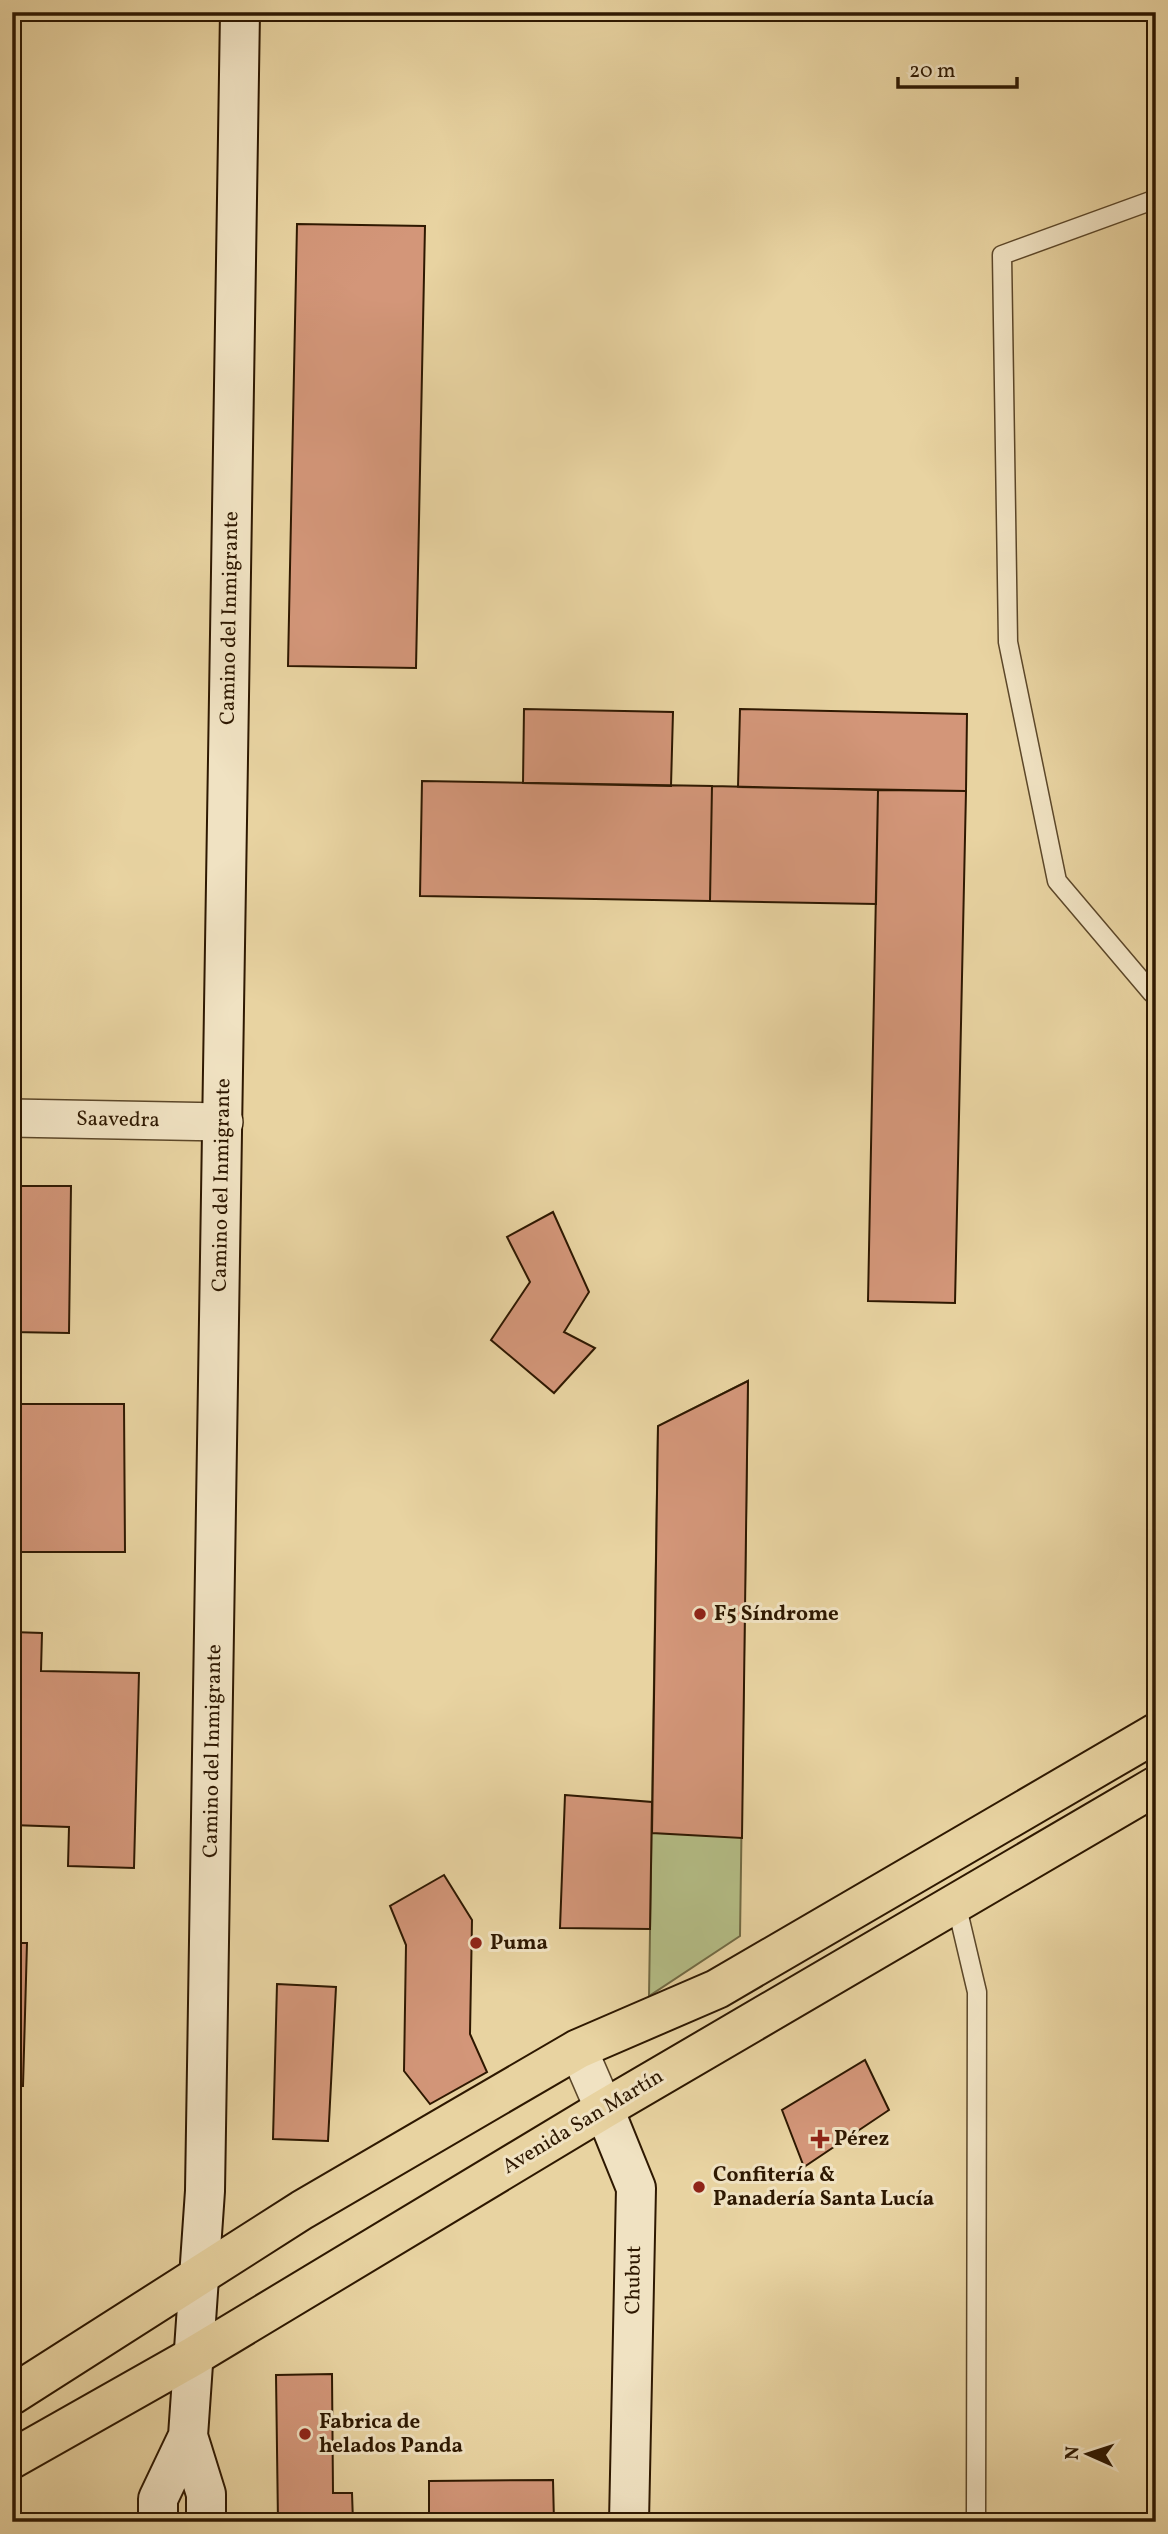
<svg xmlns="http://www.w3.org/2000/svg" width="1168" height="2534" font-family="Vollkorn,serif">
	<rect width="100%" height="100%" fill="#e8d3a1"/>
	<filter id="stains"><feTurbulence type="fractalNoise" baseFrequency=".00286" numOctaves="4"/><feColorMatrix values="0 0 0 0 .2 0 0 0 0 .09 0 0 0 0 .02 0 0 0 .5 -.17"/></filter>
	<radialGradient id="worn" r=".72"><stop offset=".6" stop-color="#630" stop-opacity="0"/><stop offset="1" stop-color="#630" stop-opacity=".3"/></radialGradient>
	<path fill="#b4bd86" stroke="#716a44" stroke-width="2" d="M748 1381 740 1936 649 1996 658 1426Z"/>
	<path fill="#d39679" stroke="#2e1801" stroke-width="2" d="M297 224 425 226 416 668 288 666Z
		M524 709 673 712 671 786 523 783Z
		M740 709 967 714 966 791 738 787Z
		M422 781 712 786 710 901 420 896Z
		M712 786 878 790 876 904 710 901Z
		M878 790 966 791 955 1303 868 1301Z
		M12 1186H71L69 1333 12 1332Z
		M553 1212 589 1292 564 1332 595 1348 554 1393 491 1340 530 1282 507 1237Z
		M748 1381 742 1838 652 1833 658 1426Z
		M12 1404H124L125 1552H12Z
		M12 1632 42 1633 41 1671 139 1673 134 1868 68 1866 69 1827 12 1825Z
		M565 1795 652 1802 650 1929 560 1928Z
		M444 1875 472 1920 470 2034 487 2072 430 2104 404 2071 406 1945 390 1906Z
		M12 1943H27L23 2086H12Z
		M277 1984 336 1987 328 2141 273 2139Z
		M865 2060 889 2110 804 2167 782 2110Z
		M332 2374 333 2493H352L353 2522H278L276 2375Z
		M553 2480 554 2522H429V2481Z"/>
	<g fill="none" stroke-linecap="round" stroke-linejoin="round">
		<defs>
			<path id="lane" d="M1156 199 1002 255 1008 642 1057 881 1152 993 1156 994
				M956 1903 977 1992 976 2522"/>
			<path id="street" d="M12 1118 224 1122
				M578 2049 604 2109"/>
			<path id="secondary" d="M604 2109 636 2188 629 2522
				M158 2522V2499L188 2436
				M206 2522V2494L188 2436 205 2191 240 12"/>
			<path id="primary" d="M12 2395 302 2210 578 2049 717 1989 1156 1733
				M12 2459 194 2356 604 2109 1156 1786"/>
		</defs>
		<use href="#lane" stroke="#5c4729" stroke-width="21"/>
		<use href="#street" stroke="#5c4729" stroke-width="40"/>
		<use href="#secondary" stroke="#2e1801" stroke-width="42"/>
		<use href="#primary" stroke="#2e1801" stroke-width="42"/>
		<use href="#lane" stroke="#f0e2c2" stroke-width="18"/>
		<use href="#street" stroke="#f0e2c2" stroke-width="37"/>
		<use href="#secondary" stroke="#f0e2c2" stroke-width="38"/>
		<use href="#primary" stroke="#e8d3a1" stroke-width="38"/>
	</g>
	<g fill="#8f2418" stroke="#f0e2c2" stroke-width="2.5">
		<circle cx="700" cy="1614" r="7"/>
		<circle cx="476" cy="1943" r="7"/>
		<path d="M816.5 2128.5h7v7h7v7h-7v7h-7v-7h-7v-7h7z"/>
		<circle cx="699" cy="2187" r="7"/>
		<circle cx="305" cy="2434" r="7"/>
	</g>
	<g text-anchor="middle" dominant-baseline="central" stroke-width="6" stroke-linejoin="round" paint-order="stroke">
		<g font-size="21" fill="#2e1801" stroke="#f0e2c2">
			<text transform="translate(230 618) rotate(-89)">Camino del Inmigrante</text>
			<text transform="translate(118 1120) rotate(1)">Saavedra</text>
			<text transform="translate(222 1185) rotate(-89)">Camino del Inmigrante</text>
			<text transform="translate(213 1751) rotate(-89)">Camino del Inmigrante</text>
			<text transform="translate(583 2122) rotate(-31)">Avenida San Martín</text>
			<text transform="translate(634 2280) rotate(-89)">Chubut</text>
		</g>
		<g font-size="21" font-weight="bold" fill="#2e1801" stroke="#f0e2c2" text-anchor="start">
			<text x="714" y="1614">F5 Síndrome</text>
			<text x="490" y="1943">Puma</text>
			<text x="834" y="2139">Pérez</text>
			<text x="713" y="2175">Confitería &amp;<tspan x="713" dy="24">Panadería Santa Lucía</tspan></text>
			<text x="319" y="2422">Fabrica de<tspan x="319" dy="24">helados Panda</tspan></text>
		</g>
	</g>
	<rect width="1168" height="2534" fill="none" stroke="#e8d3a1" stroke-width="42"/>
	<rect x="14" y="14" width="1140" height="2506" fill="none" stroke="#2e1801" stroke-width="3.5"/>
	<rect x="21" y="21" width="1126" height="2492" fill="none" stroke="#2e1801" stroke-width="2"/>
	<g transform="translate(1088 2454) rotate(273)" stroke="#f0e2c2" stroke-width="5" paint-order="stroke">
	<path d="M0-5L12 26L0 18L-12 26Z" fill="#2e1801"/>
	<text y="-10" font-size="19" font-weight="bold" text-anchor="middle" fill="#2e1801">N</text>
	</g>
	<path d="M898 77v10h119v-10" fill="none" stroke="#2e1801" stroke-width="3.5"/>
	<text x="909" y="77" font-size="21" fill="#2e1801" stroke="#f0e2c2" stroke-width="5" paint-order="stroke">20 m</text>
	<rect width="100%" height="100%" filter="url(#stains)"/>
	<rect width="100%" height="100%" fill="url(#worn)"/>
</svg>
